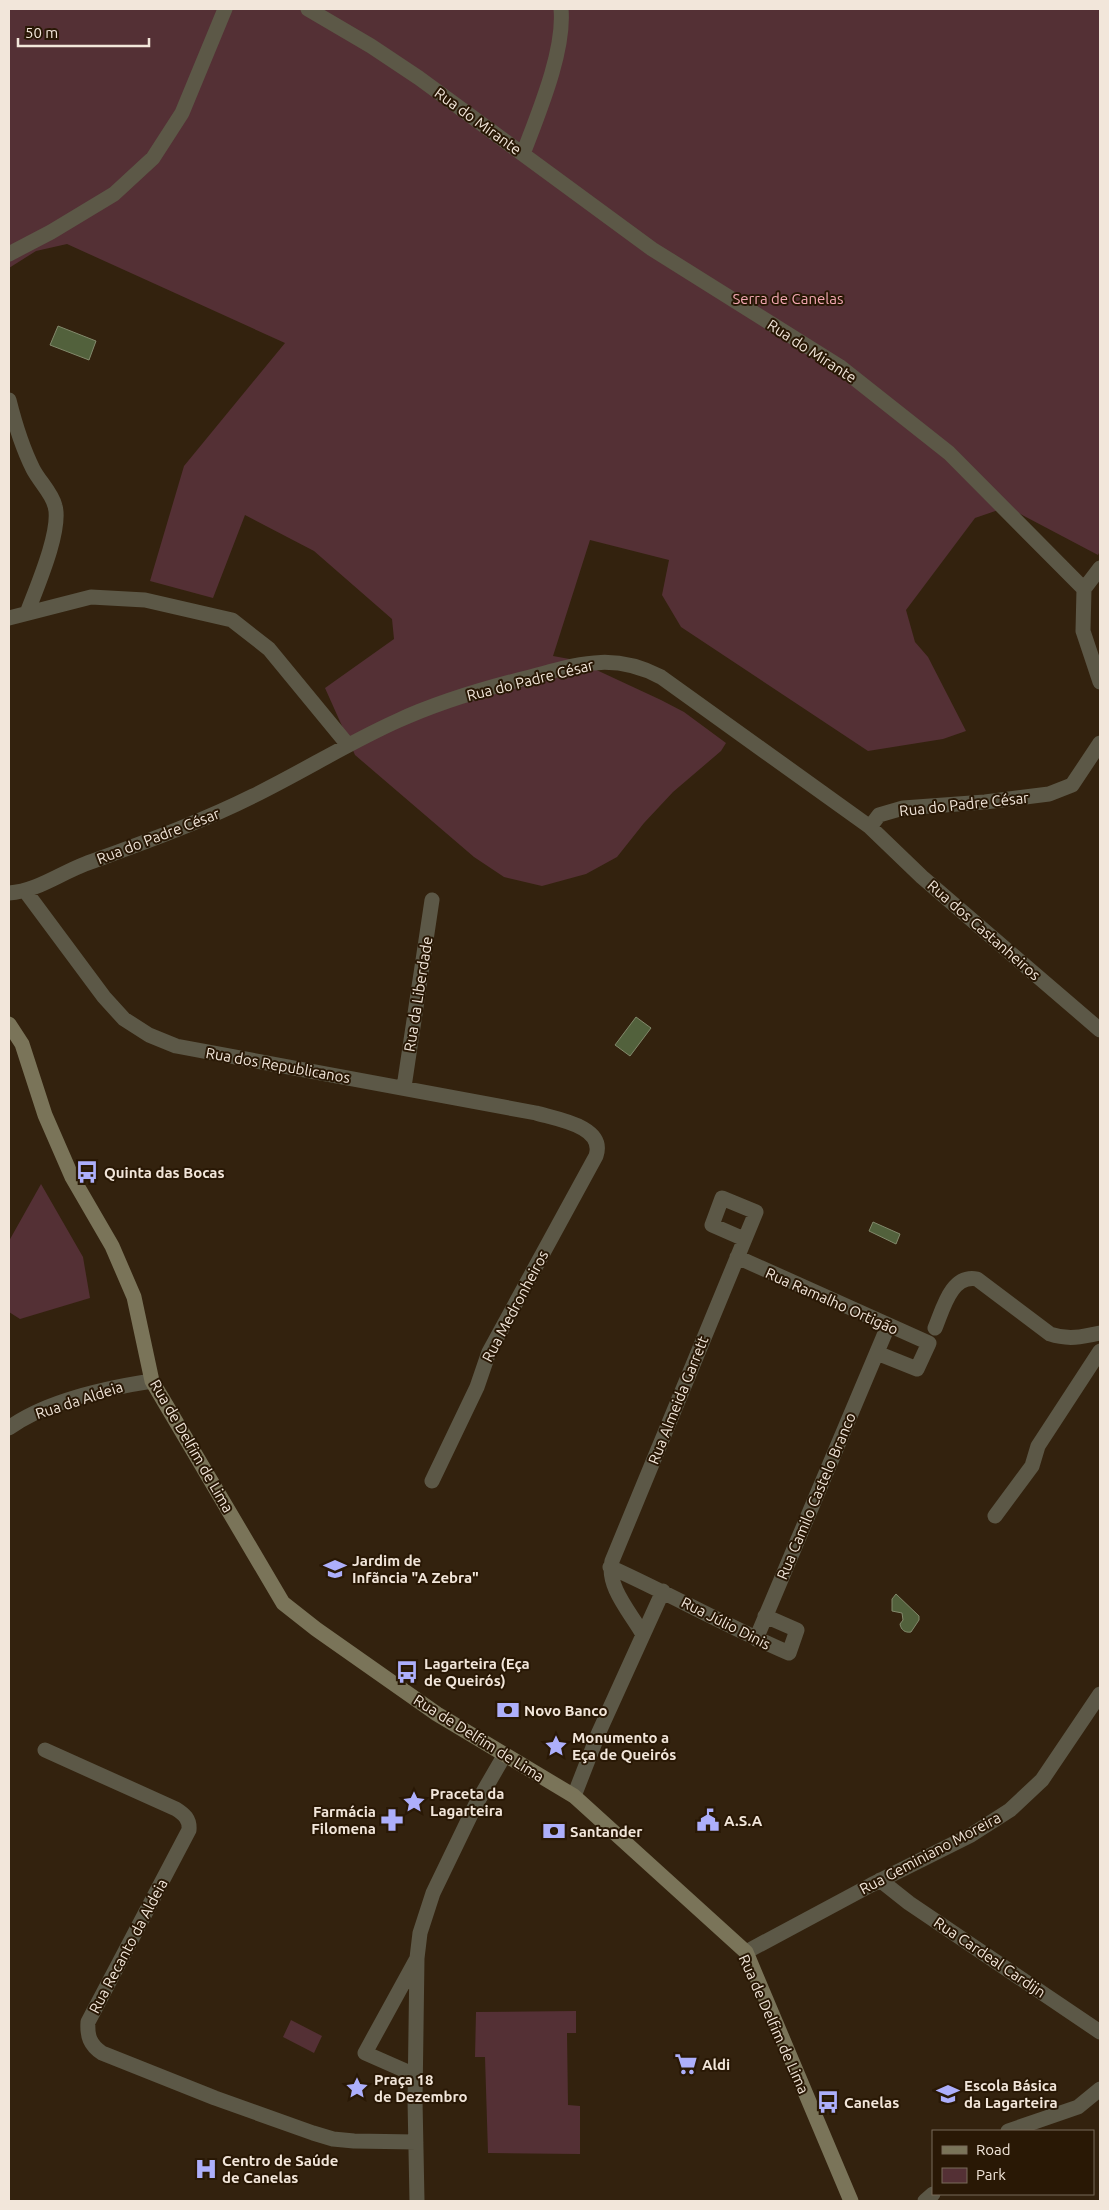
<svg xmlns="http://www.w3.org/2000/svg" width="1109" height="2210" font-family="Ubuntu,sans-serif">
	<rect width="100%" height="100%" fill="#33220e"/>
	<path fill="#543035" d="M9 9H1100V551L1098 555 1007 507 975 518 906 610 915 642 928 657 966 731 943 739 868 751 681 627 662 595 669 560 590 540 553 656 575 660 661 700 684 712 726 743 721 751 673 792 644 823 617 857 586 874 542 886 504 877 474 857 355 755 325 688 394 639 392 619 314 551 245 515 213 598 150 581 184 466 285 343 67 244 36 251 9 268Z
		M41 1184 83 1257 90 1298 20 1319 9 1312V1241Z
		M576 2011V2033H567L568 2105 580 2106V2154L488 2153 485 2057H475L476 2012Z
		M291 2020 322 2036 314 2053 283 2037Z"/>
	<path fill="#52613c" stroke="#82896b" d="M58 326 96 341 89 360 50 345Z
		M636 1017 651 1028 630 1056 615 1045Z
		M873 1222 900 1234 896 1244 869 1231Z
		M896 1594 919 1616V1620L911 1632C905 1633 901 1630 900 1624L903 1620 902 1613 892 1611V1599Z"/>
	<g fill="none" stroke-linecap="round" stroke-linejoin="round">
		<path stroke="#5c5847" stroke-width="15" d="M308 9 371 46 419 78 652 249 839 366 949 453 1084 589 1083 631 1100 682
			M523 154C538 114 565 51 561 9
			M9 254 51 232 114 194 153 158 182 113 225 9
			M9 400C15 424 22 447 33 469 39 481 52 493 55 506 62 530 36 589 27 613
			M1084 589 1100 568
			M9 618 91 597 145 600 232 620 269 649 348 745
			M870 827 879 815 903 808 985 802 1049 794 1072 785 1100 743
			M26 892 104 997 124 1019 149 1035 176 1046 536 1113C556 1119 606 1126 596 1156L489 1352 477 1387 432 1481
			M9 893C37 891 59 874 85 864 142 843 199 823 253 796 302 772 348 743 397 721 438 702 482 689 526 678 577 665 611 651 661 677L870 827 922 877 1100 1030
			M404 1087 432 900
			M737 1257 929 1343 917 1369 877 1353
			M935 1328C943 1309 951 1274 977 1279L1050 1334C1068 1340 1082 1337 1100 1333
			M9 1428C46 1401 106 1388 152 1381
			M995 1516 1032 1466 1038 1446 1100 1351
			M610 1567C670 1594 728 1627 789 1653L797 1630 765 1616
			M642 1633C630 1612 606 1586 612 1561L756 1212 722 1198 712 1225 744 1239
			M756 1639 888 1326
			M45 1750 176 1809C184 1814 190 1819 189 1830L88 2022C87 2036 90 2045 102 2053L215 2098 313 2133 333 2139 354 2141 416 2142
			M574 1796 599 1732 663 1591
			M880 1880 909 1903 1100 2032
			M746 1952 871 1885 971 1835 1010 1810 1042 1780 1100 1694
			M415 2075 365 2053 416 1960
			M1008 2131 1078 2107 1100 2089
			M417 2201 415 2100 417 1958 420 1933 433 1893 475 1806 504 1756
			M925 2201 933 2194"/>
		<path stroke="#7a7459" stroke-width="15" d="M9 1024 22 1044 45 1115 72 1177 112 1246 134 1297 152 1381 283 1603 316 1629 437 1714 574 1796 746 1952 851 2201"/>
	</g>
	<defs>
		<symbol id="bus-bare" viewBox="-9 -9 18 18"><path d="M-5-6H5V4H4V6H2V4H-2V6H-4V4H-5ZM-3.5-4V0h7V-4ZM-3.5 1.2v1.5H-2V1.2ZM2 1.2v1.5H3.5V1.2Z" fill="#adaffb" stroke="#291805" stroke-width="2.5" paint-order="stroke"/></symbol>
		<symbol id="school-bare" viewBox="-9 -9 18 18"><path d="M0-5L7-2L0 1L-7-2ZM-4 1L0 2.5L4 1V4Q0 6-4 4Z" fill="#adaffb" stroke="#291805" stroke-width="2.5" paint-order="stroke"/></symbol>
		<symbol id="bank-bare" viewBox="-9 -9 18 18"><path d="M-6-4H6V4H-6ZM0-2.3a2.3 2.3 0 1 0 0 4.6a2.3 2.3 0 1 0 0-4.6Z" fill="#adaffb" stroke="#291805" stroke-width="2.5" paint-order="stroke"/></symbol>
		<symbol id="sight-bare" viewBox="-9 -9 18 18"><path d="M0-6L1.8-2.2L6-1.7L2.9 1.2L3.7 5.4L0 3.3L-3.7 5.4L-2.9 1.2L-6-1.7L-1.8-2.2Z" fill="#adaffb" stroke="#291805" stroke-width="2.5" paint-order="stroke"/></symbol>
		<symbol id="pharmacy-bare" viewBox="-9 -9 18 18"><path d="M-2-6h4v4h4v4h-4v4h-4v-4h-4v-4h4Z" fill="#adaffb" stroke="#291805" stroke-width="2.5" paint-order="stroke"/></symbol>
		<symbol id="civic-bare" viewBox="-9 -9 18 18"><path d="M-.6-6.5H3V-4.5H.6V-3L4-1V1h2V6H-6V1h2V-1L-.6-3ZM-1.2 2.5V6h2.4V2.5Z" fill="#adaffb" stroke="#291805" stroke-width="2.5" paint-order="stroke"/></symbol>
		<symbol id="supermarket-bare" viewBox="-9 -9 18 18"><path d="M-6-5.5h2.5l.6 2H6L4.5 2H-2.5L-4.4-4H-6ZM-1.5 3.2a1.3 1.3 0 1 0 .1 0ZM3 3.2a1.3 1.3 0 1 0 .1 0Z" fill="#adaffb" stroke="#291805" stroke-width="2.5" paint-order="stroke"/></symbol>
		<symbol id="hospital-bare" viewBox="-9 -9 18 18"><path d="M-5-5h3v3.5h4V-5h3V5h-3V1.5h-4V5h-3Z" fill="#adaffb" stroke="#291805" stroke-width="2.5" paint-order="stroke"/></symbol>
	</defs>
	<g fill-rule="evenodd">
		<use href="#bus-bare" x="71" y="1156" width="32" height="32"/>
		<use href="#school-bare" x="319" y="1553" width="32" height="32"/>
		<use href="#bus-bare" x="391" y="1656" width="32" height="32"/>
		<use href="#bank-bare" x="492" y="1694" width="32" height="32"/>
		<use href="#sight-bare" x="540" y="1730" width="32" height="32"/>
		<use href="#sight-bare" x="398" y="1786" width="32" height="32"/>
		<use href="#pharmacy-bare" x="376" y="1804" width="32" height="32"/>
		<use href="#civic-bare" x="692" y="1804" width="32" height="32"/>
		<use href="#bank-bare" x="538" y="1815" width="32" height="32"/>
		<use href="#supermarket-bare" x="670" y="2048" width="32" height="32"/>
		<use href="#sight-bare" x="341" y="2072" width="32" height="32"/>
		<use href="#school-bare" x="932" y="2078" width="32" height="32"/>
		<use href="#bus-bare" x="812" y="2086" width="32" height="32"/>
		<use href="#hospital-bare" x="190" y="2153" width="32" height="32"/>
	</g>
	<g text-anchor="middle" dominant-baseline="central" stroke-width="4" stroke-linejoin="round" paint-order="stroke">
		<g font-size="15" fill="#f2e6da" stroke="#291805">
			<text transform="translate(478 121) rotate(36)">Rua do Mirante</text>
			<text transform="translate(812 351) rotate(33)">Rua do Mirante</text>
			<text transform="translate(530 680) rotate(-14)">Rua do Padre César</text>
			<text transform="translate(964 804) rotate(-6)">Rua do Padre César</text>
			<text transform="translate(158 836) rotate(-21)">Rua do Padre César</text>
			<text transform="translate(984 930) rotate(41)">Rua dos Castanheiros</text>
			<text transform="translate(418 994) rotate(-81)">Rua da Liberdade</text>
			<text transform="translate(278 1065) rotate(10)">Rua dos Republicanos</text>
			<text transform="translate(832 1301) rotate(24)">Rua Ramalho Ortigão</text>
			<text transform="translate(515 1306) rotate(-62)">Rua Medronheiros</text>
			<text transform="translate(79 1400) rotate(-18)">Rua da Aldeia</text>
			<text transform="translate(678 1400) rotate(-68)">Rua Almeida Garrett</text>
			<text transform="translate(192 1446) rotate(60)">Rua de Delfim de Lima</text>
			<text transform="translate(816 1496) rotate(-67)">Rua Camilo Castelo Branco</text>
			<text transform="translate(726 1623) rotate(27)">Rua Júlio Dinis</text>
			<text transform="translate(479 1738) rotate(32)">Rua de Delfim de Lima</text>
			<text transform="translate(930 1853) rotate(-28)">Rua Geminiano Moreira</text>
			<text transform="translate(128 1946) rotate(-62)">Rua Recanto da Aldeia</text>
			<text transform="translate(990 1957) rotate(34)">Rua Cardeal Cardijn</text>
			<text transform="translate(774 2024) rotate(66)">Rua de Delfim de Lima</text>
		</g>
		<g font-size="15" fill="#f3a8b3" stroke="#291805">
			<text x="788" y="298">Serra de Canelas</text>
		</g>
		<g font-size="15" font-weight="bold" fill="#f2e6da" stroke="#291805" text-anchor="start">
			<text x="104" y="1172">Quinta das Bocas</text>
			<text x="352" y="1560">Jardim de<tspan x="352" dy="17">Infãncia "A Zebra"</tspan></text>
			<text x="424" y="1663">Lagarteira (Eça<tspan x="424" dy="17">de Queirós)</tspan></text>
			<text x="524" y="1710">Novo Banco</text>
			<text x="572" y="1737">Monumento a<tspan x="572" dy="17">Eça de Queirós</tspan></text>
			<text x="430" y="1793">Praceta da<tspan x="430" dy="17">Lagarteira</tspan></text>
			<text x="376" y="1811" text-anchor="end">Farmácia<tspan x="376" dy="17">Filomena</tspan></text>
			<text x="724" y="1820">A.S.A</text>
			<text x="570" y="1831">Santander</text>
			<text x="702" y="2064">Aldi</text>
			<text x="374" y="2079">Praça 18<tspan x="374" dy="17">de Dezembro</tspan></text>
			<text x="964" y="2085">Escola Básica<tspan x="964" dy="17">da Lagarteira</tspan></text>
			<text x="844" y="2102">Canelas</text>
			<text x="222" y="2160">Centro de Saúde<tspan x="222" dy="17">de Canelas</tspan></text>
		</g>
	</g>
	<rect width="1109" height="2210" fill="none" stroke="#f2e6da" stroke-width="20"/>
	<rect x="932" y="2130" width="162" height="65" fill="#291805" stroke="#796a5a"/>
	<rect x="942" y="2146" width="25" height="8" fill="#7a7459" stroke="#796a5a"/>
	<text x="976" y="2155" font-size="15" fill="#f2e6da">Road</text>
	<rect x="942" y="2168" width="25" height="15" fill="#543035" stroke="#796a5a"/>
	<text x="976" y="2180" font-size="15" fill="#f2e6da">Park</text>
	<path d="M18 38v8h131v-8" fill="none" stroke="#f2e6da" stroke-width="2.5"/>
	<text x="25" y="38" font-size="15" fill="#f2e6da" stroke="#291805" stroke-width="4" paint-order="stroke">50 m</text>
</svg>
